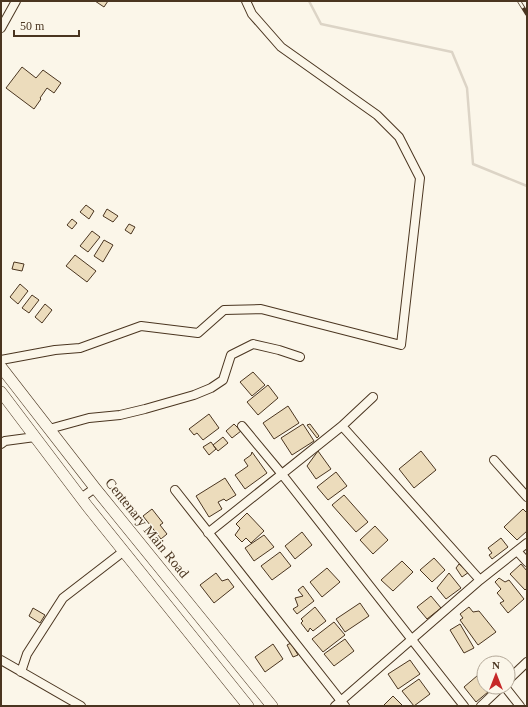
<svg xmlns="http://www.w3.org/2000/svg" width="528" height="707" font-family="'Times New Roman',serif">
	<rect width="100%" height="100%" fill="#fbf6e9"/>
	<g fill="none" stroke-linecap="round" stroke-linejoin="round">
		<path stroke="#dcd4c6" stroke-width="2.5" d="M309 1 321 24 452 52 467 88 473 164 527 186"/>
	</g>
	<path fill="#ecdcbc" stroke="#4a3520" d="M95 1H108L104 7Z
		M22 67 36 78 43 70 61 83 54 93 47 88 40 98 41 99 34 109 6 88Z
		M86 205 94 211 89 219 80 212Z
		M107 209 118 216 113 222 103 216Z
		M72 219 77 223 72 229 67 225Z
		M129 224 135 227 131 234 125 230Z
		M92 231 100 237 88 252 80 246Z
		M104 240 113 245 103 262 94 256Z
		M75 255 96 271 87 282 66 266Z
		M14 262 24 264 22 271 12 269Z
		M20 284 28 291 18 304 10 297Z
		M32 295 39 300 29 313 22 308Z
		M45 304 52 310 42 323 35 317Z
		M253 372 265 385 252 396 240 382Z
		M268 385 278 398 258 415 247 402Z
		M288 406 299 423 274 439 263 423Z
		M209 414 219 428 203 440 197 433 194 435 189 429Z
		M234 424 241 431 232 438 226 431Z
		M303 424 314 441 292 455 281 438Z
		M310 424 319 436 317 438 307 425Z
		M223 437 228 443 218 451 213 445Z
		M211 442 216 449 209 455 203 447Z
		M318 451 331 469 316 479 307 466Z
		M421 451 436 470 414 488 399 469Z
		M252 452 267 473 245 489 235 475 248 466 244 460 251 455Z
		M336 472 347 486 328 500 317 487Z
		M225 478 236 495 226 501 224 499 218 502 222 509 209 517 196 496Z
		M344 495 368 522 356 532 332 505Z
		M152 509 163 523 160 525 167 534 161 539 143 516Z
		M523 509 527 513V531L517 540 504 527Z
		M247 513 264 531 251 543 246 538 242 542 235 535 240 528 236 524Z
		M375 526 388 540 373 554 360 540Z
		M302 532 312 545 295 559 285 546Z
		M264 535 274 547 254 561 245 548Z
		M501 538 508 547 492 559 489 555 492 553 488 548Z
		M280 552 291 566 272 580 261 566Z
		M434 558 445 570 432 582 420 570Z
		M402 561 413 572 393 591 381 580Z
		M459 564 469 572 462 577 456 568Z
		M521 564 527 571V588L525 590 510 574Z
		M327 568 340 582 322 597 310 582Z
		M216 573 222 581 228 579 234 587 214 603 200 585Z
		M449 573 461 588 446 599 437 588Z
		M499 578 505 582 509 580 524 599 508 613 500 603 504 601 497 593 501 589 495 582Z
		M303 586 314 601 297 614 293 609 298 606 295 598 303 596 298 590Z
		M431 596 441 608 427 619 417 607Z
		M360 603 369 616 345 632 336 619Z
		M315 607 326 621 313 631 310 628 308 632 301 623 303 621 301 619Z
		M469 607 473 612 479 611 496 632 478 645 460 620 463 618 460 614Z
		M33 608 45 615 40 623 29 616Z
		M334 622 345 635 323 652 312 639Z
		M460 624 474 648 464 653 450 630Z
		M345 639 354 651 334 666 324 654Z
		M291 643 298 655 293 657 287 645Z
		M273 644 283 659 265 672 255 657Z
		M410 660 420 674 398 689 388 674Z
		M484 670V687H494L476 702 464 687Z
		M419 679 430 694 414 706 402 691Z
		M393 696 403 706H383Z"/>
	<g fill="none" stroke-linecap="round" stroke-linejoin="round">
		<defs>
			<path id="street" d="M1 28 16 1
				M1 360 55 350 80 348 141 326 198 333 224 310 261 309 401 345 420 178 399 137 377 115 281 47 252 14 246 1
				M242 426 281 473 464 706
				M342 426 480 580
				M49 429 89 418 120 415 145 409 194 395 211 388 223 380 231 355 253 344 279 350 300 357
				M1 444 5 441 35 437
				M494 460 527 497
				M175 490 345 706
				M81 498 95 488
				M208 533 342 426 373 397
				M517 551 527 562
				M1 660 81 706
				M21 672 27 654 63 598 124 551
				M508 680 527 662
				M505 687 520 706
				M335 706 480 580 527 543
				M481 706 501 687"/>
			<path id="secondary" d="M1 367 95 488 272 706
				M1 392 88 507 248 706"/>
		</defs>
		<use href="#street" stroke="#4a3520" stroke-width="10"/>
		<use href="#secondary" stroke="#4a3520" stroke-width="12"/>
		<use href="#street" stroke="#fbf6e9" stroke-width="8"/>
		<use href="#secondary" stroke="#fbf6e9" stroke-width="11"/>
		<defs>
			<path id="rail" d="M519 1 527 14"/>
		</defs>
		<use href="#rail" stroke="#4a3520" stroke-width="4"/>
		<use href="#rail" stroke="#fbf6e9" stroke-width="2.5" stroke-dasharray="8" stroke-linecap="butt"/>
	</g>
	<g text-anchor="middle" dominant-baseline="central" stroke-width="3" stroke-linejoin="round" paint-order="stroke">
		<g font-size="14" fill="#4a3520" stroke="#fbf6e9">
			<text transform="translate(147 528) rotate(51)">Centenary Main Road</text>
		</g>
	</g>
	<rect width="528" height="707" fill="none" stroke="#4a3520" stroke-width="4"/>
	<g transform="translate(496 675)"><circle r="19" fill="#fbf6e9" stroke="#b4a999"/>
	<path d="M0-3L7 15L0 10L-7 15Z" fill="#c62828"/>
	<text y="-6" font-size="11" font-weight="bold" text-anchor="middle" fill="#4a3520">N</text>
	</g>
	<path d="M14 30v6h65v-6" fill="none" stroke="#4a3520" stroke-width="2"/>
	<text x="20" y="30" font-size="12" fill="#4a3520" stroke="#fbf6e9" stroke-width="3" paint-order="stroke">50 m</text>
</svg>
